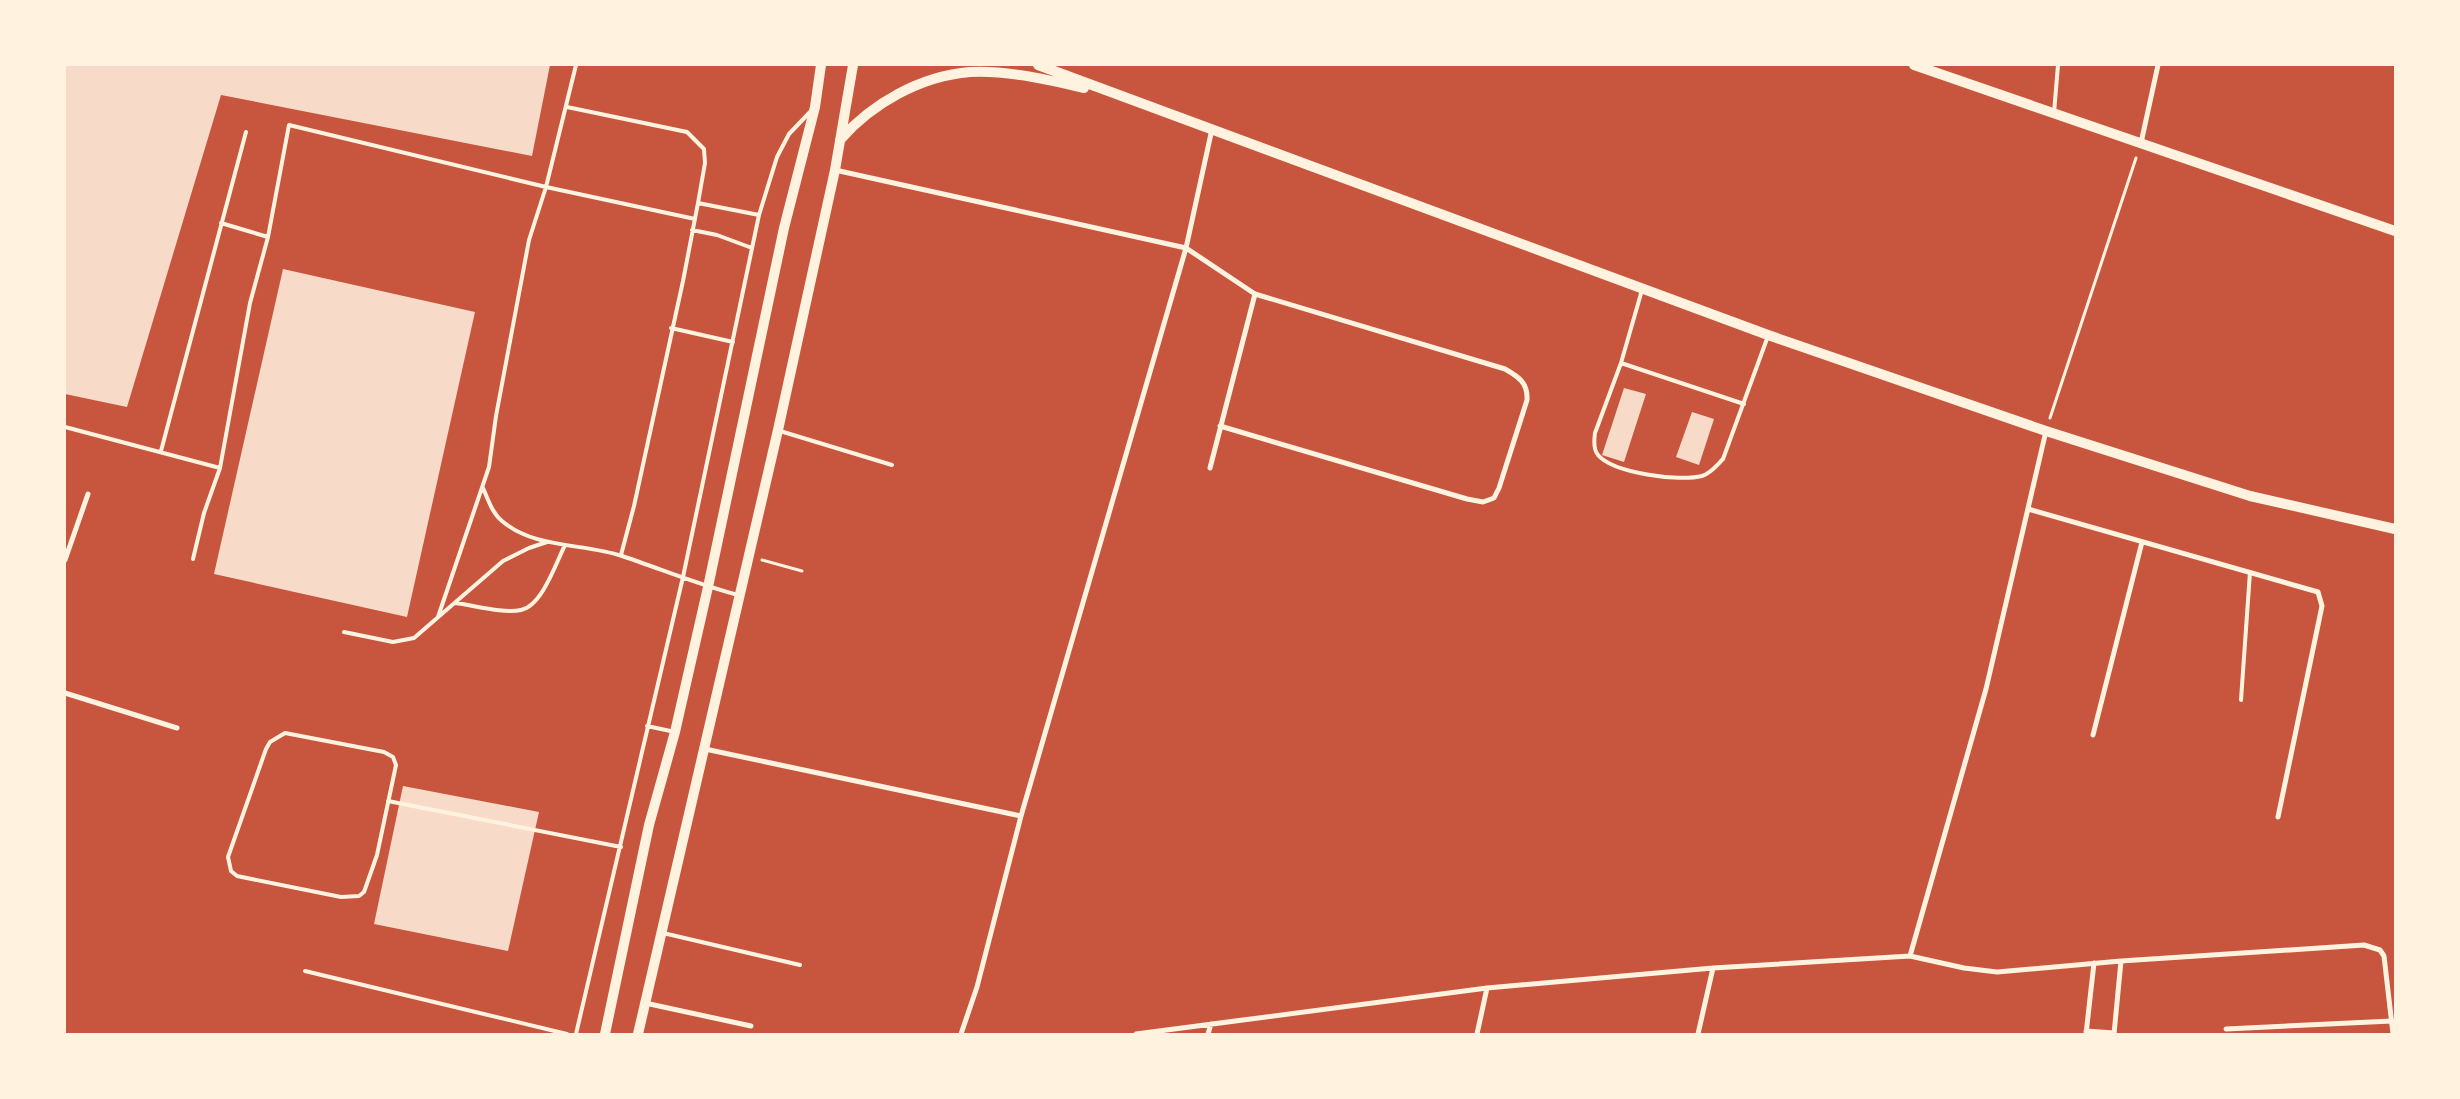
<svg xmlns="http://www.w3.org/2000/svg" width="2460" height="1099" font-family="'Crimson Pro',serif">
	<rect width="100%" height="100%" fill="#c8553d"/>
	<path fill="#f7dbc8" d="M65 65H550L532 156 221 95 127 407 65 394Z
		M283 269 475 312 407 617 214 574Z
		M1624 388 1646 394 1624 462 1602 455Z
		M1692 412 1714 419 1699 465 1676 457Z
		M403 786 539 812 508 951 374 924Z"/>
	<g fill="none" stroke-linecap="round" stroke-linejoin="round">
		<path stroke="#fff3e0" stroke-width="3" d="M2050 418 2136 158
			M762 560 802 571"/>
		<path stroke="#fff3e0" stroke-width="4" d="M567 107 687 132 704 149 705 163 698 203 683 281 634 506 621 555
			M2054 113 2058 65
			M698 203 759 215
			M221 223 268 237
			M692 230 717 235 752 248
			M1642 290 1621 363 1595 433C1594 440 1593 449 1598 455 1613 473 1679 482 1702 476 1711 473 1716 466 1723 459L1768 336
			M671 328 733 342
			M1621 363 1744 404
			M65 427 220 468
			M780 431 892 465
			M161 451 246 132
			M483 488C488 499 492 513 502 521 535 549 583 543 622 556 661 569 699 585 738 595
			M193 559 204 513 220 468 250 303 268 237 289 125 546 187 695 219
			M455 603C473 605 503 614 521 610 542 606 556 563 565 545
			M438 617 489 467 496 416 529 240 546 187 576 65
			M344 632 393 642 414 638 503 561 529 548 547 542
			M2241 700 2250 572
			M647 726 675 732
			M285 733 384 752 393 757 396 765 377 855 364 892 359 896 341 897 237 876 231 871 228 857 266 749 270 742Z
			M388 801 621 847
			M663 933 800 965
			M305 971 567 1034
			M576 1034 683 577 759 215 777 157 789 134 810 112"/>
		<path stroke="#fff3e0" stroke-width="5" d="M2141 143 2158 65
			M835 170 1186 248 1255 294 1505 369C1519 377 1528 383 1527 400L1499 488 1494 498 1483 502 1467 499 1220 426
			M1210 468 1255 294
			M2028 509 2318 592 2322 606 2278 817
			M65 560 88 494
			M65 693 177 728
			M2093 735 2142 542
			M705 749 1021 816
			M1910 956 1986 689 2046 431
			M645 1003 751 1026
			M2226 1029 2392 1021
			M2086 1031 2114 1033
			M961 1034 977 987 1021 816 1186 248 1212 129
			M1136 1034 1487 988 1713 968 1910 956 1964 968 1997 972 2121 961 2364 945 2380 950 2384 956 2393 1034
			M1208 1034 1211 1024
			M1477 1034 1487 988
			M1698 1034 1713 968
			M2086 1034 2094 963
			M2114 1034 2121 961"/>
		<path stroke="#fff3e0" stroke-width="10" d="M1038 65 1768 335 2046 431 2250 496 2395 529
			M1914 65 2395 231
			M840 140C872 103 921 76 970 72 1008 70 1048 80 1084 88
			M605 1034 649 825 675 732 708 587 784 228 815 107 821 65
			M638 1034 778 430 835 170 853 65"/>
	</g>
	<rect width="2460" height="1099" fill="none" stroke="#fff3e0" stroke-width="132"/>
</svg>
